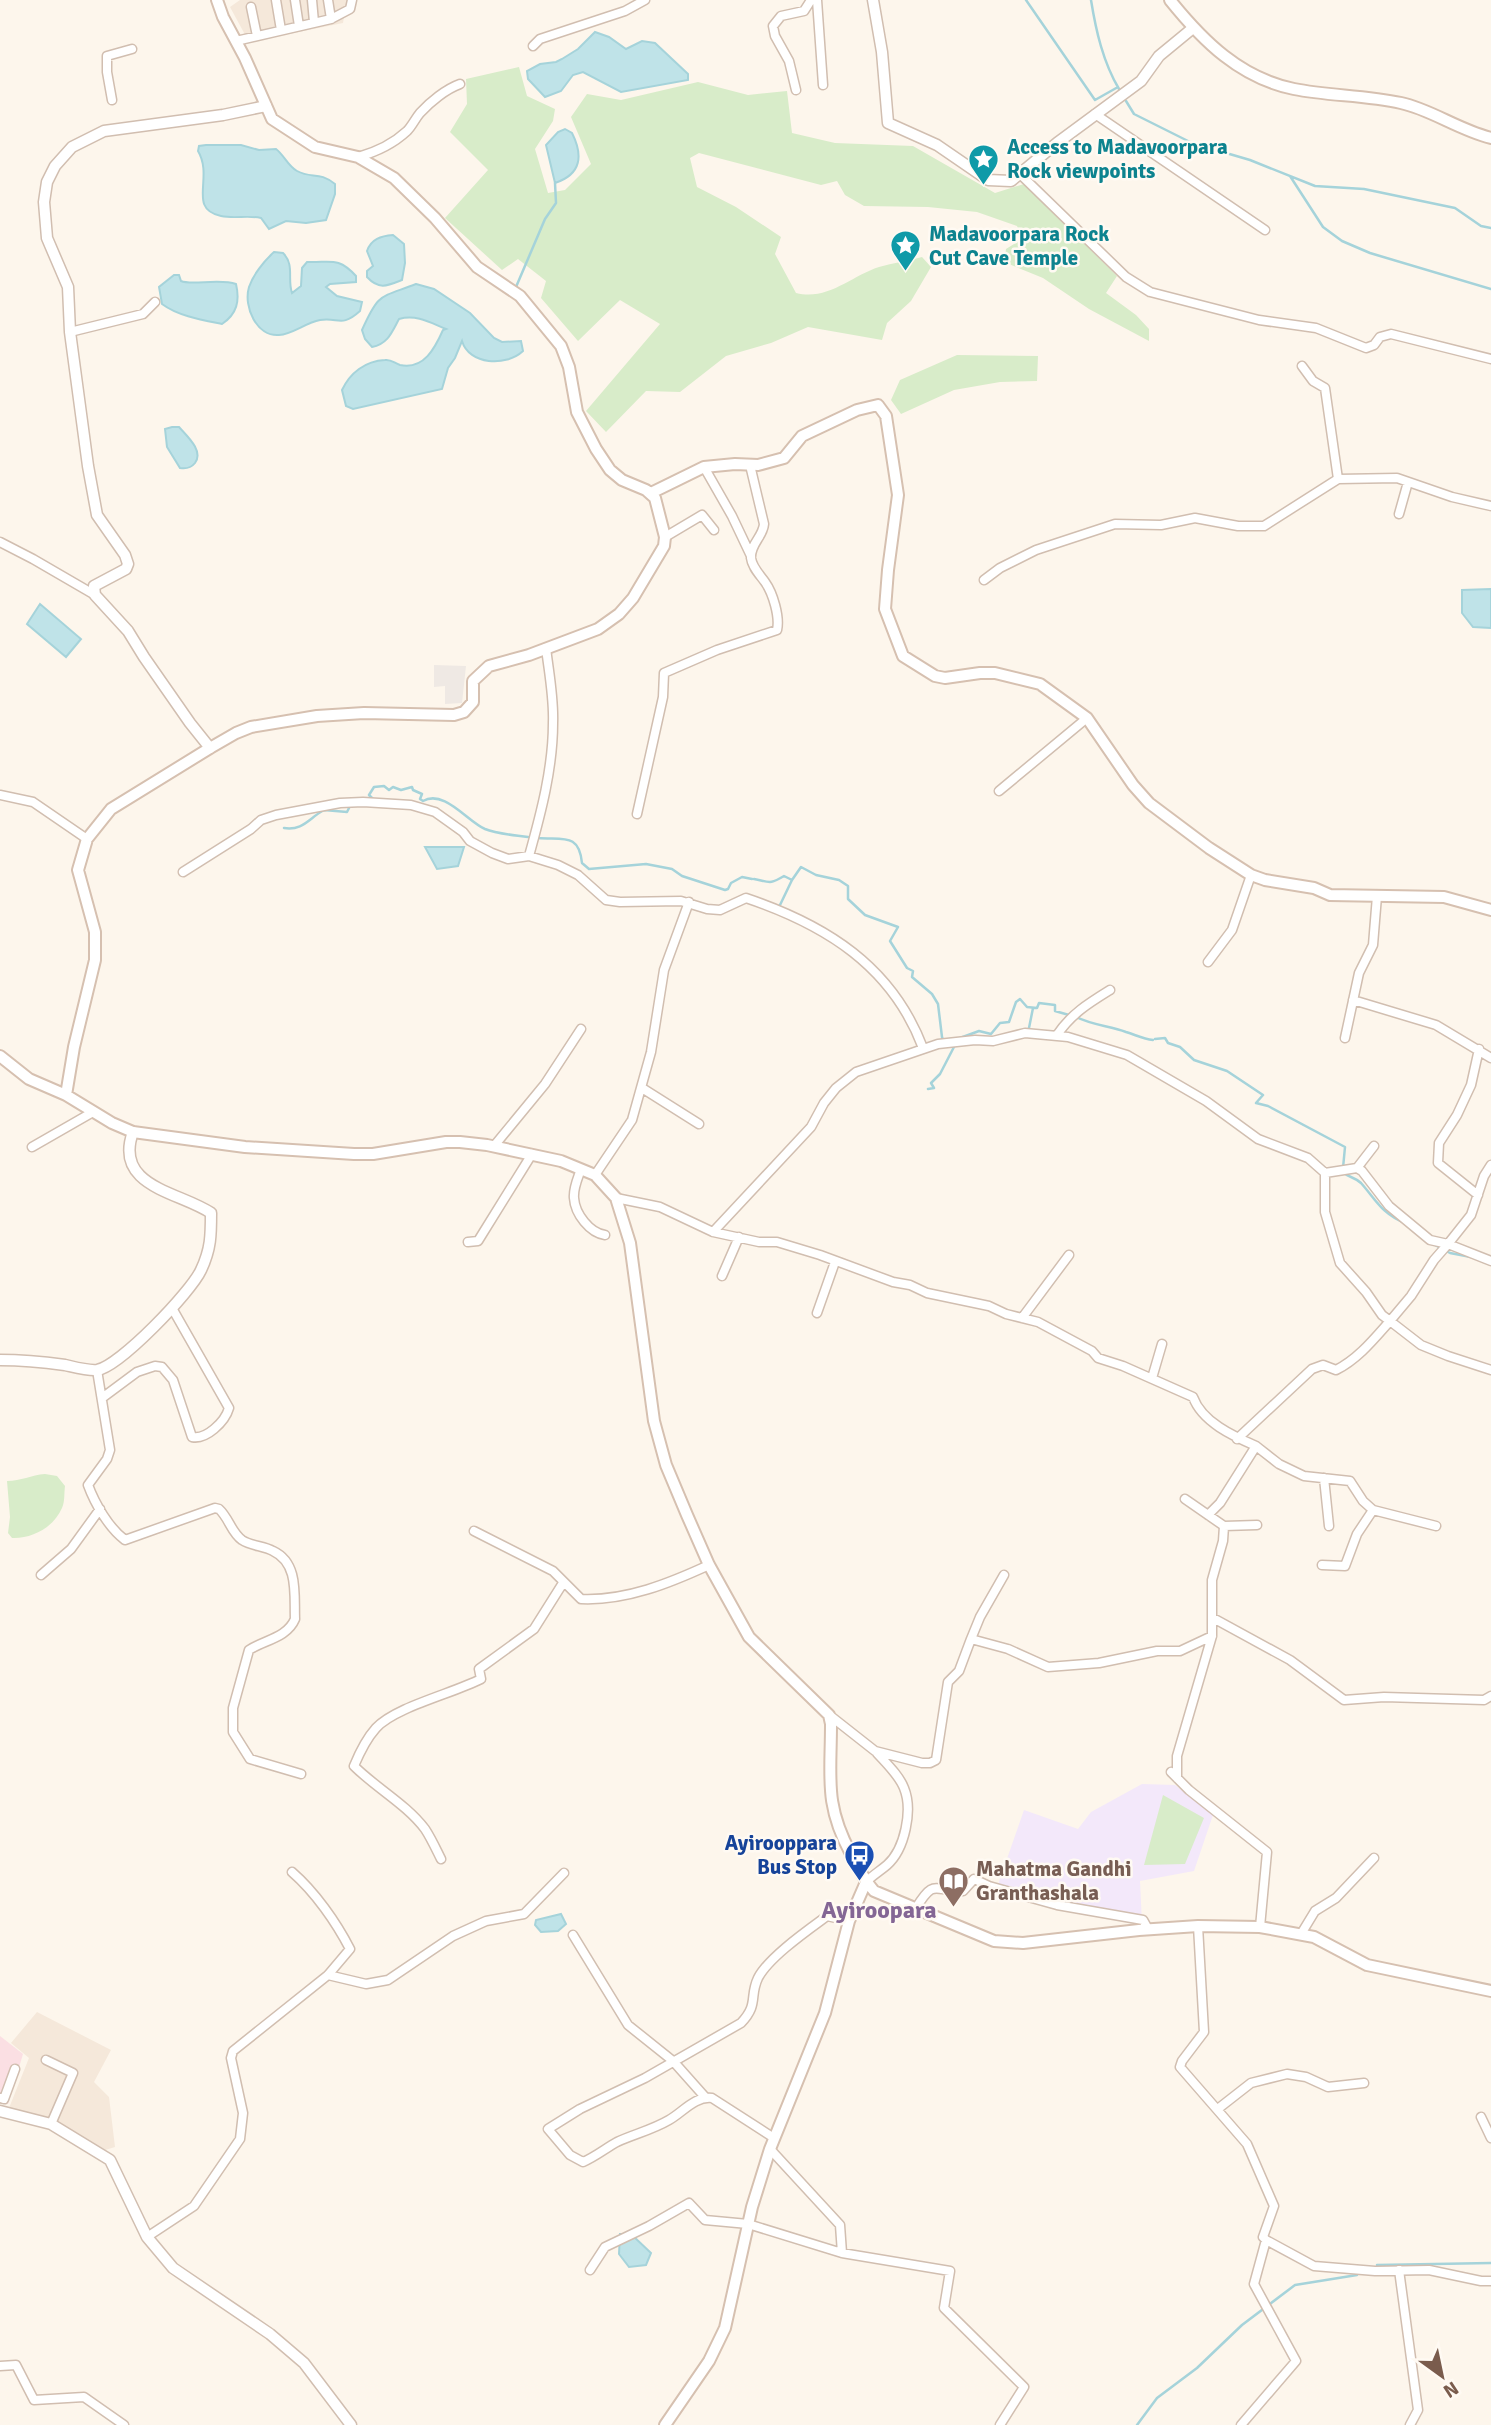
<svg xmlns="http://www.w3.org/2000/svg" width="1491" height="2425" font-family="Signika,sans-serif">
	<rect width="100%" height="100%" fill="#fdf6ec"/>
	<path fill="#f5e8da" d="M240 0H347L343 23 249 42 230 7Z
		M37 2012 111 2050 94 2082 109 2097 115 2147 102 2151 9 2108 29 2058 11 2043Z"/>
	<path fill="#efe9e4" d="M434 665 466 666 462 703 445 704V686L434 687Z"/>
	<path fill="#f3e8fa" d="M1142 1784 1175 1785 1213 1815 1194 1871 1140 1881 1142 1923 995 1893 1024 1810 1078 1829 1091 1812Z"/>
	<path fill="#fbdfe3" d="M0 2036 23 2054 8 2104 0 2102Z"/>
	<path fill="#d8ecc9" d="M519 67 527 96 555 109 553 121 535 149 548 193 565 190 591 164 571 117 587 94 621 100 698 82 748 95 787 91 792 133 835 143 913 146 995 193 1024 184 1117 276 1106 293 1136 315 1149 329V341L1089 309 1043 278 1004 262 1006 249 1022 239 1017 226 977 212 928 207 864 206 845 195 837 181 821 185 699 153 690 158 697 187 736 207 781 237 775 254 796 293C828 301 851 276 879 267 893 263 908 261 922 257L931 267 911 301 887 323 882 340 808 327 771 343 726 356 680 392 646 391 606 432 586 411 660 324 620 300 578 341 541 298 546 281 518 259 502 270 445 218 488 170 450 132 467 104 466 79Z
		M957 355 1038 356 1037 381 1000 382 954 390 901 414 891 400 900 380Z
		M45 1474 57 1476 65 1486C64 1493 65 1502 62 1508 54 1527 32 1539 12 1538L8 1533 10 1517 7 1481C21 1481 31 1475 45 1474Z
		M1163 1795 1204 1818 1185 1864 1144 1865Z"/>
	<path fill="#bfe3e8" stroke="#a5d3da" stroke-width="2" d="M595 32 609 37 626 49 642 41 655 43 688 74V80L621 92 583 72 573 75 561 91 545 97 528 79 527 71 540 64 556 62 562 59 578 49Z
		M565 129 572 133C583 155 582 174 555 183L546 145 558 132Z
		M206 145H241L259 150 276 149C284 155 288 166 297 171 312 179 319 171 335 184V194L326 220 306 223 286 221 269 229 261 218C247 215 235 219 221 216 187 209 214 178 198 151L199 146Z
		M393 235 404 244 405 263 402 280C387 286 379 290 367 277V271L373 266 367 251C371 239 381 236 393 235Z
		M274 252 283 253C295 265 287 279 292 293L301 286 302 268 307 262C330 263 338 256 356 276V282L330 284 326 287 337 296 362 302 360 311C341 328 339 317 320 320 305 323 293 334 279 335 257 337 243 307 249 287 253 275 264 261 274 252Z
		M174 275H179L181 281C191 286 219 278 236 284 240 301 237 314 222 324 202 320 178 316 162 304L159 287Z
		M416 284 434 289 470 313 494 338 502 342 521 341 523 351C506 367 469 365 462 341L455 358 448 368 442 389 353 409 346 406 342 390C350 373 365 361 385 360 391 359 394 363 400 365 424 370 435 348 443 330L446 329C431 323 417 314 399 319 392 332 388 344 372 347L365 339 362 330C379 292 380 298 416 284Z
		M172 427H179C187 436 204 451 195 463 191 468 186 469 180 468L167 447 165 429Z
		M1491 589V628L1473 627 1462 613V590Z
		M40 604 81 639 66 657 27 624Z
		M425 847H464L458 866 437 869Z
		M561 1914 566 1924 558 1931 541 1932 535 1925 536 1920Z
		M620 2234 632 2235 651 2253 646 2265 629 2267 619 2254Z"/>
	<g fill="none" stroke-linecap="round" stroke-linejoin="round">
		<path stroke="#a5d3da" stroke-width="2.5" d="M1026 0 1095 100 1118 87
			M1091 0C1096 31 1103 62 1119 89
			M1126 101 1134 114 1192 143 1250 160 1315 186 1364 189 1455 208 1481 226 1491 228
			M1290 176 1323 227 1342 241 1370 253 1491 289
			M516 287 545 219 556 203 555 183
			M373 799 369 795 374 787 384 786 389 790 393 787 401 790 412 787 413 790 422 794 420 799 423 801C444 789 467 821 485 829 497 834 514 835 528 837
			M284 828C303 831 309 818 324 810L347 812 350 806
			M538 838C564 840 579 833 582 863L589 869 646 864 672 869 682 876 725 890 728 889 731 883 742 877 752 879
			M754 879C770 882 769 885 784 876L792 880 801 867 816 875 839 880 848 886V899L865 915 898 927 890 941 907 968 913 971 912 977 932 994 938 1004 942 1037 943 1040 950 1039
			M780 905 792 880
			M1076 1017C1092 1025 1109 1026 1126 1032 1136 1035 1143 1039 1153 1040
			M1029 1028 1033 1008H1037L1039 1003 1055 1005V1011L1069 1015
			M960 1038 979 1031 991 1034 1000 1023 1009 1022 1016 1002 1020 999 1027 1007 1037 1008
			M1155 1039 1165 1038 1168 1043 1180 1047 1194 1060 1227 1071 1263 1095 1256 1103 1268 1106 1345 1147 1343 1168
			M928 1089 934 1088 931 1083 940 1074 955 1045
			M1343 1172C1349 1178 1355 1177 1361 1183 1376 1200 1382 1214 1405 1223
			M1433 1244 1450 1253 1476 1258
			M1377 2265 1491 2263
			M1137 2425 1157 2398 1197 2368 1242 2325 1295 2285 1357 2275"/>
		<defs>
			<path id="minor" d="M276 0 281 30
				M295 0 299 26
				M312 0 314 22
				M328 0 331 19
				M817 0 823 85
				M251 7 257 36
				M236 41 331 19 350 9 352 0
				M533 46 540 39 625 11 645 0
				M796 90 789 61 775 36 773 26 781 16 804 11 811 0
				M112 100 107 72V56L132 49
				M1095 114 1265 230
				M358 157C376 152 393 144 407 131 412 126 415 119 420 113 430 102 446 89 460 84
				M1021 175 1126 277 1150 292 1259 320 1316 328 1366 348 1374 345 1380 337 1391 334 1491 359
				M70 332 143 314 155 302
				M1302 366 1313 381 1325 388 1338 479
				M704 467 732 516 751 556
				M1399 514 1408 482
				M665 537 702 515 714 530
				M0 542 33 559 95 595
				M984 580 1000 568 1036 550 1115 524 1161 525 1195 518 1238 526H1264L1338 479 1397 478 1452 497 1491 506
				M999 791 1087 718
				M0 795 33 802 87 839
				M637 814 663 697 664 673 717 650 777 630C780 617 773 593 765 582 760 575 752 567 751 558 750 544 763 537 764 524L750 465
				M529 856C541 813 553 768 553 723 554 698 549 673 546 648
				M183 872 251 829 261 820 276 815 340 803 363 802 411 805 435 812 463 832 470 841 492 853 508 859 529 856 558 865 578 875 606 900 620 902 681 901 707 909 720 910 746 898C826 925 892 966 923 1048
				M1208 962 1232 930 1251 875
				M1353 1000 1436 1025 1491 1058
				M1057 1035C1071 1014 1089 1003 1110 990
				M1345 1038 1359 973 1373 945 1377 896
				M642 1088 699 1124
				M494 1146 545 1084 581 1029
				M32 1147 93 1112
				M1491 1165 1484 1176 1471 1215 1448 1244 1491 1261
				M1357 1168 1374 1146
				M581 1169C578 1178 573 1188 574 1198 575 1214 590 1233 605 1235
				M595 1175 632 1120 651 1052 664 970 689 902
				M1478 1195 1438 1163 1439 1143 1457 1115 1471 1085 1479 1049
				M616 1198 660 1207 713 1232 759 1242H777L820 1255 893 1282 910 1285 927 1293 989 1306 1006 1314 1038 1322 1092 1351 1098 1358 1123 1366 1193 1397C1202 1422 1233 1436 1256 1446
				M713 1232 811 1127 824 1103 836 1088 856 1072 938 1044 975 1040 993 1041 1025 1033 1068 1037 1127 1055 1206 1101 1258 1139 1308 1158 1325 1173 1357 1168 1362 1171 1389 1206 1430 1240 1448 1244 1434 1260 1411 1296 1390 1321 1421 1345 1448 1356 1491 1370
				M468 1242 478 1241 532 1154
				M722 1276 739 1237
				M817 1313 835 1262
				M1022 1318 1069 1255
				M97 1370 110 1450 107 1459 88 1485C95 1504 109 1528 125 1540L215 1508 219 1509C229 1518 231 1532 242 1540 251 1546 264 1546 273 1551 299 1563 294 1595 295 1619 287 1638 264 1640 249 1650L233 1708V1732L250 1759 301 1774
				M1152 1378 1162 1344
				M102 1398 137 1372 155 1366 162 1367 173 1380 192 1437C206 1440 225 1422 229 1408L172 1308
				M1237 1439 1312 1369 1323 1365 1336 1370C1358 1359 1374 1339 1390 1321L1382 1315 1366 1292 1340 1263 1325 1212V1173
				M1324 1478 1329 1526
				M1185 1499 1224 1526
				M1208 1515 1220 1503 1256 1446 1279 1464 1304 1476 1350 1481 1363 1501 1373 1510 1436 1526
				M474 1531 553 1571 581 1599C626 1601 670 1583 709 1565
				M1322 1565 1345 1566 1357 1534 1373 1510
				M41 1575 71 1549 100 1509
				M1004 1575 980 1617 971 1639 1008 1649 1048 1667 1099 1663 1157 1651H1180L1212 1636
				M1213 1618 1290 1660 1344 1700 1384 1697 1484 1700 1491 1696
				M828 1714 875 1751 922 1763H930L936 1760 948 1682 959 1671 971 1639
				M1171 1772 1189 1790 1267 1852 1260 1927
				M1177 1778V1756L1212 1636V1580L1223 1541 1224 1526 1257 1525
				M441 1859C436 1849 431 1838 425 1829 406 1804 376 1788 354 1766 359 1754 367 1738 376 1728 395 1707 454 1693 481 1679L479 1669 534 1629 563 1583
				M866 1882C873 1875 880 1871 887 1865 905 1849 913 1810 904 1788 899 1775 886 1763 877 1753
				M916 1908C935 1877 934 1892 963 1891L974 1879 989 1886 1057 1905 1143 1920 1148 1929
				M1198 1926 1204 2032 1182 2061 1180 2067 1247 2144 1274 2206 1263 2237 1266 2240 1314 2266 1375 2271 1429 2270 1481 2281H1491
				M1301 1934 1315 1911 1336 1898 1374 1858
				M573 1935 628 2025 673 2061 705 2097
				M328 1975 366 1984 388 1980 453 1936 486 1921 524 1914 564 1873
				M46 2060 73 2073 51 2124
				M0 2098 4 2099 15 2069
				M1219 2108 1251 2083 1287 2074 1306 2077 1328 2087 1364 2083
				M1481 2117 1491 2138
				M774 2138 712 2098C695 2096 683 2112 669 2120 652 2130 634 2134 617 2142 606 2148 595 2157 583 2162L570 2155 548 2129 580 2109 645 2078 741 2023C759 2004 749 1997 758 1978 769 1957 808 1930 827 1916L849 1921
				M770 2149 840 2225 842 2253
				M147 2237 194 2206 240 2139 243 2113 231 2058 233 2051 328 1975 350 1949C336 1922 315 1892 292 1872
				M590 2270 605 2247 649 2226 689 2203 705 2220 748 2224 842 2253 950 2271 944 2308 1024 2387 1000 2425
				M1399 2270 1418 2410 1410 2425
				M0 2366 16 2365 34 2400 84 2397 124 2425
				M1241 2425 1296 2361 1254 2284 1266 2240"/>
			<path id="tertiary" d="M873 0 882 52 888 123 937 145 988 180 1011 181 1057 143 1141 81 1159 56 1193 28
				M210 748 190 723 144 657 128 631 95 595 94 586 126 569 128 564 125 555 97 515 88 466 70 332 68 287 47 238 44 202 47 182 55 166 72 147 104 131 223 115 266 106
				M0 1360C22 1360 43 1362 65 1365 74 1367 88 1371 97 1370 119 1367 191 1292 201 1270 211 1249 211 1235 211 1213 180 1192 113 1187 133 1132
				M0 2111 51 2124 110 2160 147 2237 173 2268 270 2334 304 2363 351 2425"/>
			<path id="secondary" d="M1170 0C1203 41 1240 78 1294 89 1329 96 1365 95 1401 103 1430 109 1459 130 1491 138
				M651 493 704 467 735 464 758 465 784 458 802 436 857 410 878 405 886 416 898 495 888 570 885 609 903 656 935 676 945 678 980 673H995L1040 684 1087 718 1133 785 1149 803 1209 848 1251 875 1265 880 1314 888 1330 895 1444 897 1491 910
				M0 1056 29 1079 66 1095 112 1123 133 1132 245 1147 354 1154H373L446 1142H460L487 1145 561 1161 595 1175 616 1198 630 1243 654 1421 666 1465 687 1515 709 1565 749 1637 829 1715 831 1724C831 1778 824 1804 851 1854 858 1867 864 1880 874 1891L994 1941 1023 1943 1139 1930 1198 1926 1260 1927 1314 1937 1367 1965 1491 1991
				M66 1095 74 1047 95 960V932L78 870 87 839 111 809 210 748 236 733 251 727 317 716 364 713 454 715 464 712 473 702V681L489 666 529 655 598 629 619 614 633 598 664 546 665 537 655 498 646 490 622 480 610 470 596 449 577 412 569 367 561 346 520 296 477 267 435 218 394 178 358 157 315 147 272 119 245 58 223 17 217 0
				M665 2425 709 2361 725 2328 752 2207 770 2149 825 2013 849 1921 866 1882"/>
		</defs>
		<use href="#minor" stroke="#d1beb0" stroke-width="11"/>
		<use href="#tertiary" stroke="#d1beb0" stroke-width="13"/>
		<use href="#secondary" stroke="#d6c0b0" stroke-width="14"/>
		<use href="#minor" stroke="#fff" stroke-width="8"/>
		<use href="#tertiary" stroke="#fff" stroke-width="10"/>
		<use href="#secondary" stroke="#fff" stroke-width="10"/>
	</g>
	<defs>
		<symbol id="sight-pin" viewBox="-11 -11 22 30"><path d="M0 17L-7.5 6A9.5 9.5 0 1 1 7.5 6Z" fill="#0f9aa8" stroke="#fffaf3"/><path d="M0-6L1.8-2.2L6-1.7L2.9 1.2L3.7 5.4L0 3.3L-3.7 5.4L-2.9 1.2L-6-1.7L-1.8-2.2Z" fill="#fff"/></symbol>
		<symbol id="bus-pin" viewBox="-11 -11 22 30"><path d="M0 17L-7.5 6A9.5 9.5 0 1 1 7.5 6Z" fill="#1a4fb4" stroke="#fffaf3"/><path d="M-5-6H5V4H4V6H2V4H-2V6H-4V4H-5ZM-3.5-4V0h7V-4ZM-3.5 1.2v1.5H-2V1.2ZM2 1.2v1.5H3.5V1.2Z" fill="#fff"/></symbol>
		<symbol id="library-pin" viewBox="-11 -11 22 30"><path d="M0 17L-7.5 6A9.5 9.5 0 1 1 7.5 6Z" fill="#8d6e63" stroke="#fffaf3"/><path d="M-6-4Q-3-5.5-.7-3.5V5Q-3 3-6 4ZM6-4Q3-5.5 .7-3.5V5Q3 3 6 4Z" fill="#fff"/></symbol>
	</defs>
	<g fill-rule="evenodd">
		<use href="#sight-pin" x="966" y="142" width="35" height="47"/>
		<use href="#sight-pin" x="888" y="228" width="35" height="47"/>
		<use href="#bus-pin" x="842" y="1838" width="35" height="47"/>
		<use href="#library-pin" x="936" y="1864" width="35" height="47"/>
	</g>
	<g text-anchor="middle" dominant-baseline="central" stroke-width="5" stroke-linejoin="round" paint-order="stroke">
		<g font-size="21" font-weight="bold" fill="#0d838f" stroke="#fffaf3" text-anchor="start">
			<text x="1007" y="147">Access to Madavoorpara<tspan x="1007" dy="24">Rock viewpoints</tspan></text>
			<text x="929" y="234">Madavoorpara Rock<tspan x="929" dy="24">Cut Cave Temple</tspan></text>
		</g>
		<g font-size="21" font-weight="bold" fill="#164399" stroke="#fffaf3" text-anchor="end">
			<text x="837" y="1843">Ayirooppara<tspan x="837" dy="24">Bus Stop</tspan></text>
		</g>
		<g font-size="21" font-weight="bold" fill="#785e54" stroke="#fffaf3" text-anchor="start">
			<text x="976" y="1869">Mahatma Gandhi<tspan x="976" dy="24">Granthashala</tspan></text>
		</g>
		<g font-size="24" font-weight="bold" fill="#846695" stroke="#fffaf3">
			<text x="879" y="1910">Ayiroopara</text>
		</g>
	</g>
	<g transform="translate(1442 2376) rotate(147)" stroke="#fffaf3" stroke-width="5" paint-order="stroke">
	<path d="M0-5L12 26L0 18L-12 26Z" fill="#7a5c4d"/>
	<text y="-10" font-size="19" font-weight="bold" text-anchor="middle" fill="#7a5c4d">N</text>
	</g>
</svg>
